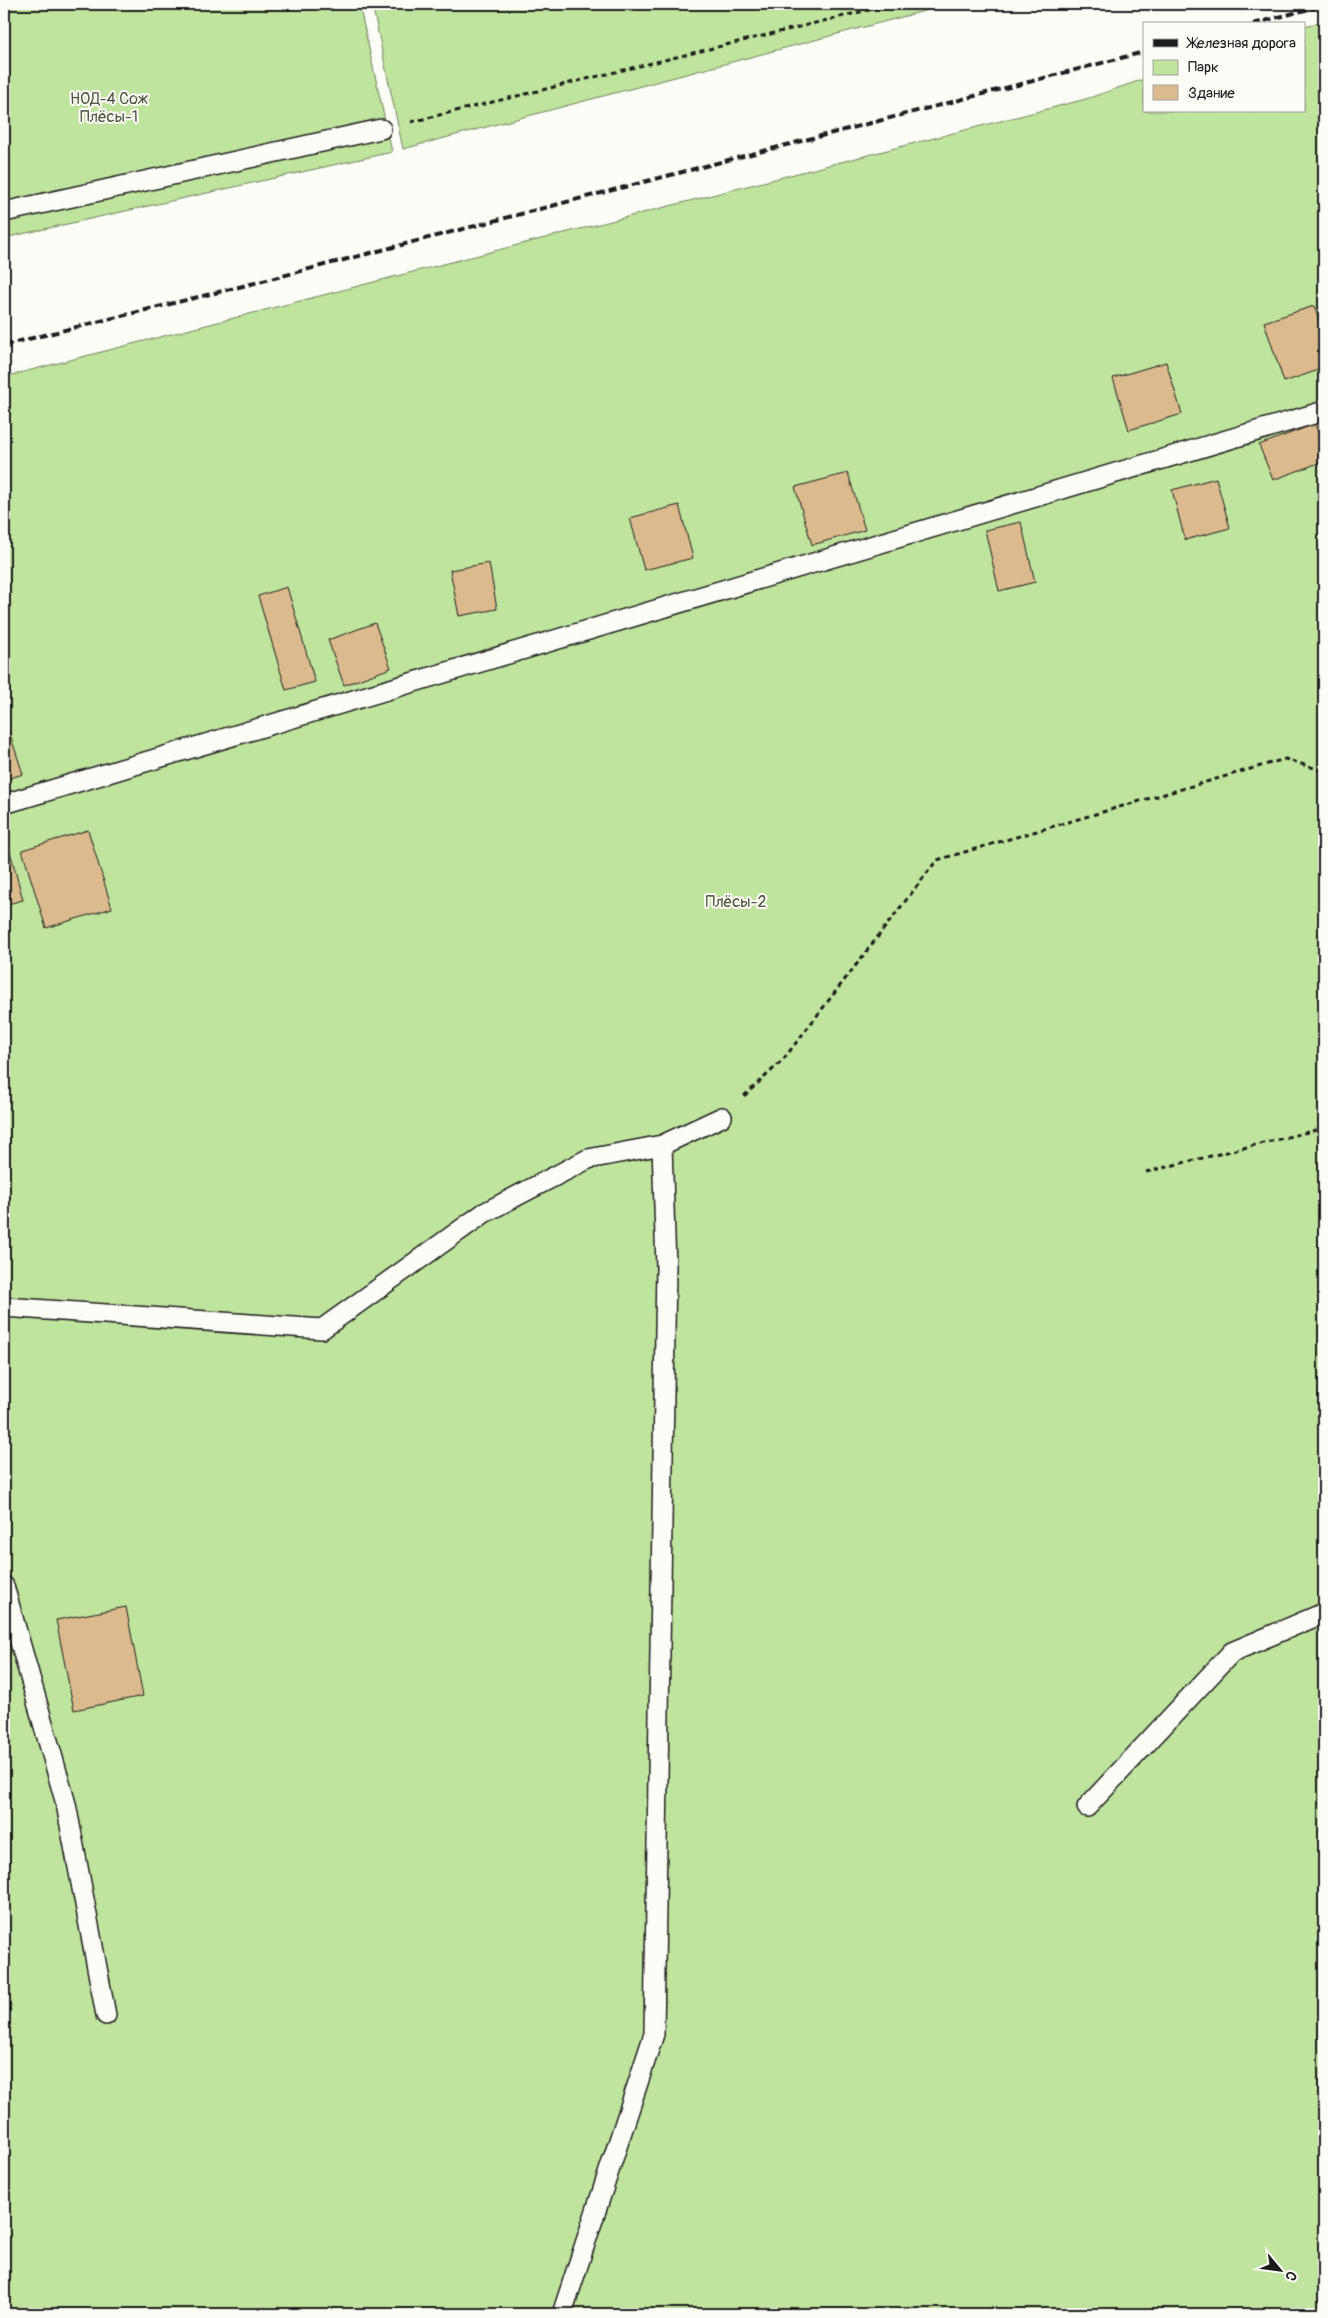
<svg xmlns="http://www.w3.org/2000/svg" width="1328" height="2318" font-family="Pangolin,sans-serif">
	<rect width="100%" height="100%" fill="#fdfcf7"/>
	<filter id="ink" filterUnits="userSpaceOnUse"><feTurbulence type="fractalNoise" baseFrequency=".02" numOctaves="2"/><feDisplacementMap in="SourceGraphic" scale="10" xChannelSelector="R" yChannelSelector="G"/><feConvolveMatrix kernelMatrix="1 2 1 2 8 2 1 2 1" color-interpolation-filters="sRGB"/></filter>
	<g filter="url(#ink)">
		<path fill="#bfe49e" stroke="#6e805d" d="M4 4H359L392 152 4 238Z
			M372 4H951L403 149Z
			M1324 21V2314H4V377L1086 99 1144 79V111H1304V26Z"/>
		<path fill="#dbba8e" stroke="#1c1c1c" d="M1314 306 1324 336V368L1284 382 1264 322Z
			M1166 362 1182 414 1129 430 1113 378Z
			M1315 424 1324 449V461L1273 480 1259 445Z
			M848 473 865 530 812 545 795 487Z
			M1216 478 1230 528 1185 540 1172 490Z
			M679 505 693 558 644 570 630 518Z
			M1021 522 1035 582 999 591 985 530Z
			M489 563 497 609 459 616 450 570Z
			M287 587 315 682 286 690 258 596Z
			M375 623 391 668 344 685 328 640Z
			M4 719H5L23 774 4 780Z
			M88 830 112 908 46 928 22 850Z
			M7 840 23 900 4 905V841Z
			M126 1607 143 1696 74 1710 56 1620Z"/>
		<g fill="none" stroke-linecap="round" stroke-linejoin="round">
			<defs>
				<path id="lane" d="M4 212 381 129
					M4 804 1324 411
					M4 1307 322 1329 484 1213 588 1159 662 1145 722 1117
					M4 1586 66 1804 106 2015
					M1087 1807 1232 1652 1324 1613
					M562 2314 654 2034 666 1267 662 1145"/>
			</defs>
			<use href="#lane" stroke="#1c1c1c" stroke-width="22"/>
			<path stroke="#1c1c1c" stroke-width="3" stroke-dasharray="5 4" stroke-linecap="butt" d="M411 122 893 4
				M744 1096 782 1061 937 860 1285 759 1324 771
				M1146 1172 1324 1128"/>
			<use href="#lane" stroke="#fdfcf7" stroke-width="19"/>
			<path stroke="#1c1c1c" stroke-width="4" stroke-dasharray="8 4" stroke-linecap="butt" d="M1253 24 1324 5
				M4 345 259 282 1144 52"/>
		</g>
	</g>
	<g text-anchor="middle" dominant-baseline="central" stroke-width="4" stroke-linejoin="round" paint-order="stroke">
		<g font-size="16" fill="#4d5843" stroke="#fdfcf7">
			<text x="109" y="99">НОД-4 Сож<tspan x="109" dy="18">Плёсы-1</tspan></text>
			<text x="736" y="902">Плёсы-2</text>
		</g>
	</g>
	<rect width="1328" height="2318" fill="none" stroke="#fdfcf7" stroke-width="20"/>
	<rect x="10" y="10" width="1308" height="2298" fill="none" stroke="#1c1c1c" stroke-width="2" filter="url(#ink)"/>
	<rect x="1143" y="22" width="162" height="90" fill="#fdfcf7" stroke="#a3a29f"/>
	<rect x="1153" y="39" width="25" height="8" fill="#1c1c1c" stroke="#a3a29f"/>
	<text x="1188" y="48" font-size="15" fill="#1c1c1c">Железная дорога</text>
	<rect x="1153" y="60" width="25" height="15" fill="#bfe49e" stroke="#a3a29f"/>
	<text x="1188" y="72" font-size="15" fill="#1c1c1c">Парк</text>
	<rect x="1153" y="85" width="25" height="15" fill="#dbba8e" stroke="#a3a29f"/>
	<text x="1188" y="98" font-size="15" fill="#1c1c1c">Здание</text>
	<g transform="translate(1280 2270) rotate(119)" stroke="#fdfcf7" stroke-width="4" paint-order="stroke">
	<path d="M0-4L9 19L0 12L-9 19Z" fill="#1c1c1c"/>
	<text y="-8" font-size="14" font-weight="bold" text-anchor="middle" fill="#1c1c1c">С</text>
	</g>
</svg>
